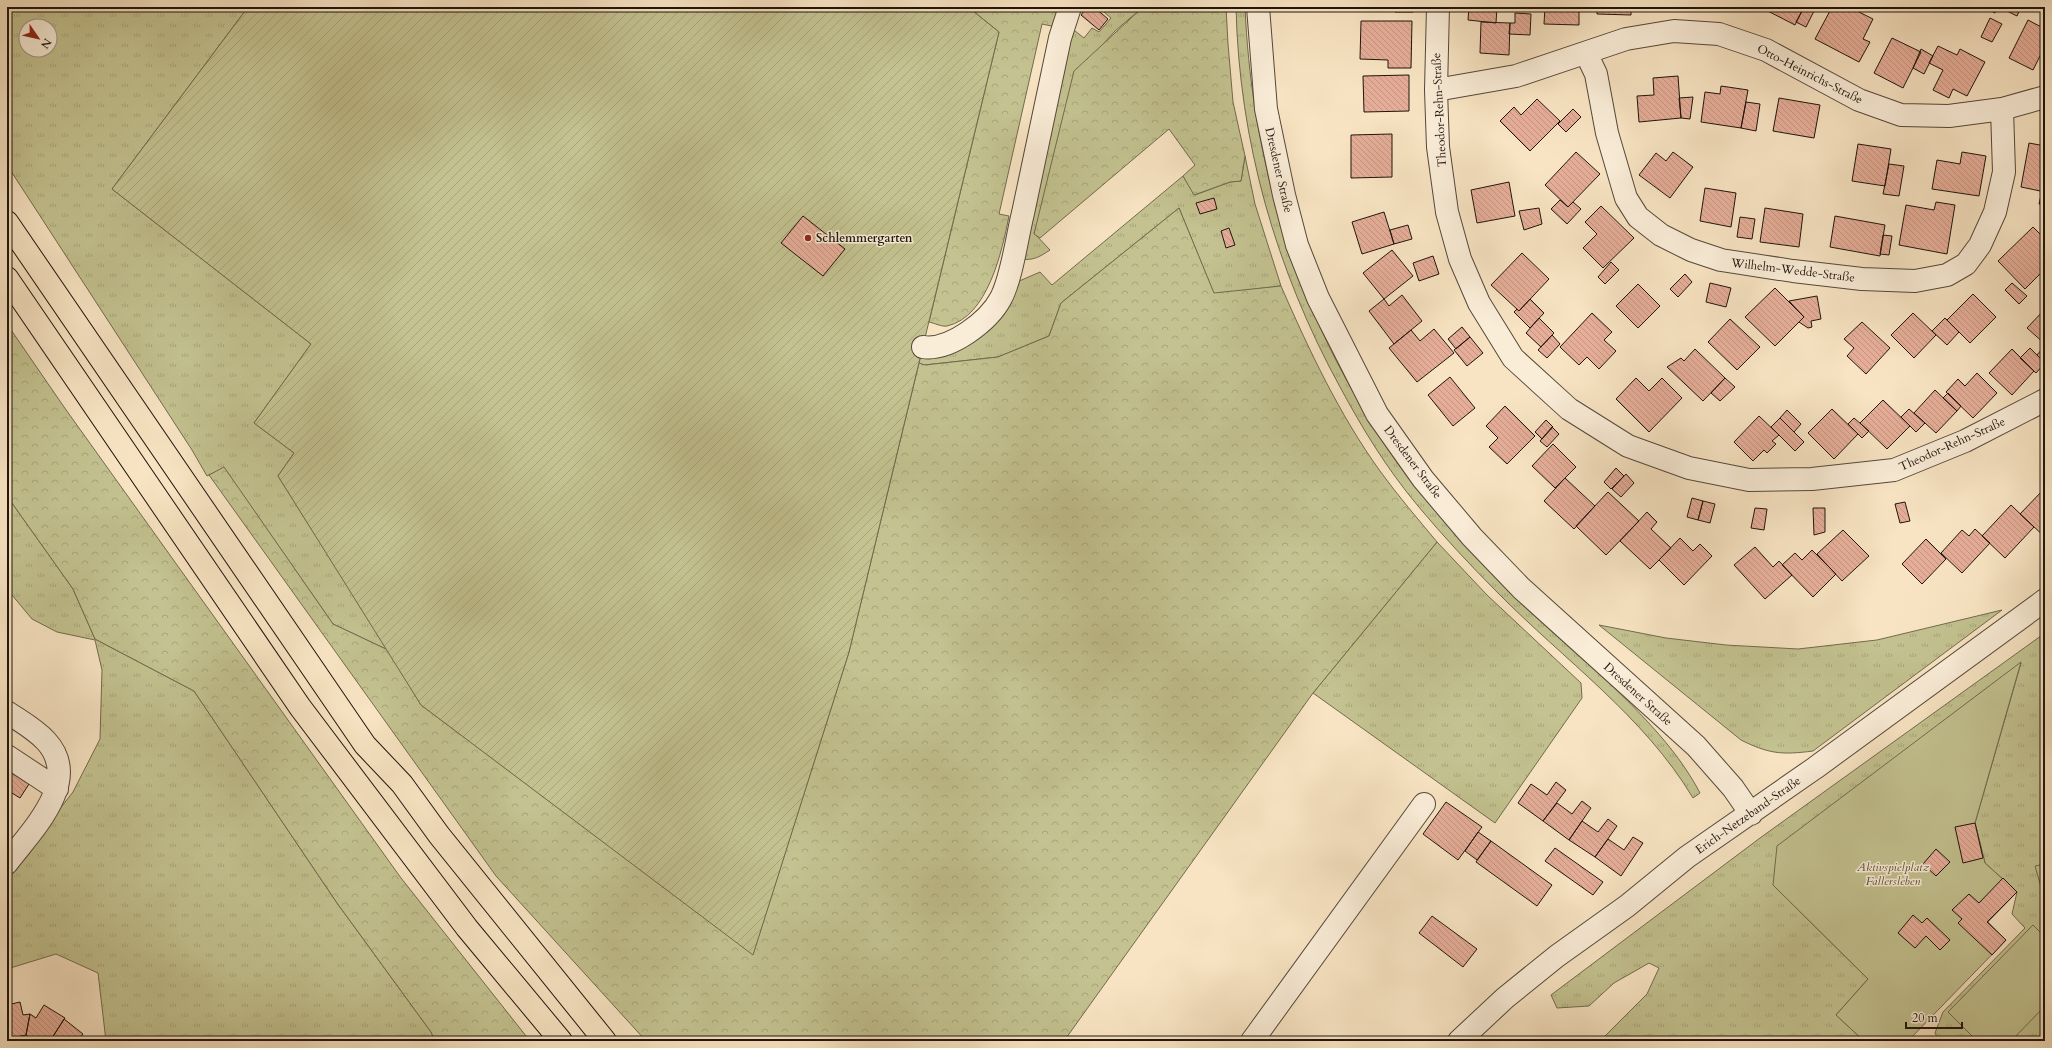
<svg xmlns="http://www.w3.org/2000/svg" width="2052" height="1048" font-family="Cardo,serif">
	<defs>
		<pattern id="grass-tufts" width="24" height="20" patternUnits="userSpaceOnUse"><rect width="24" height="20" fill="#c3c290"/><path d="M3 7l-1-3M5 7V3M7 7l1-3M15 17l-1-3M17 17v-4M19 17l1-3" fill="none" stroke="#a7a67b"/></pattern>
		<pattern id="forest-crowns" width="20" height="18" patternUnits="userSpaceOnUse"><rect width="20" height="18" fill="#c3c290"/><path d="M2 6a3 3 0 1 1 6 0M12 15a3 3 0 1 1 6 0" fill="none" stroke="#a7a67b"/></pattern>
		<pattern id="garden-furrows" width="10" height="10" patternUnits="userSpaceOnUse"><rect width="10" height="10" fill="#c3c290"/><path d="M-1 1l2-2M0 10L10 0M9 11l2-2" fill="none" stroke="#a7a67b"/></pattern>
		<pattern id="building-back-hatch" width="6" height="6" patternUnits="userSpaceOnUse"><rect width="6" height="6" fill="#e6ae99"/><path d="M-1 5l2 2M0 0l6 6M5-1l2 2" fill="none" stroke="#c59583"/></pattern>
	</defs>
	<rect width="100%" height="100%" fill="#f8e4c3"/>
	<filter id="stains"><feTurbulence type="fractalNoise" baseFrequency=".005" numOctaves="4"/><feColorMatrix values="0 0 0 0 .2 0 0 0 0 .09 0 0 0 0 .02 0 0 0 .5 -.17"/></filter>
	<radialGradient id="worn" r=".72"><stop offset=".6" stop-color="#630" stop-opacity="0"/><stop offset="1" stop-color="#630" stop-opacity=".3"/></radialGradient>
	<path fill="url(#grass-tufts)" stroke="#716b4e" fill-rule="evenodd" d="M7 7H248L112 189 311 344 254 423 294 453 278 476 388 650 333 624 224 468 207 476 192 450 7 165ZM26 26H50V50H26Z
		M1098 7H1143L1115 31 1095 53 1034 233 1050 250C1041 256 1033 261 1022 259L1070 27 1084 38 1092 28 1099 32 1111 18Z
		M1236 7H1245C1251 145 1287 277 1356 397 1376 432 1398 467 1425 498 1455 534 1494 568 1527 602 1549 624 1571 646 1594 668 1633 706 1675 745 1700 793L1693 798C1644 716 1564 660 1498 593 1470 565 1443 536 1418 506 1387 469 1362 428 1340 387 1276 270 1239 141 1236 7Z
		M1245 156 1255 204 1281 286 1214 294 1179 208 1061 303 1049 336 998 357 924 365 919 363 921 355 1017 282 1040 272 1052 285 1183 176 1195 195 1230 182 1241 181Z
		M7 496 73 589 95 639 194 691 337 903 431 1032 435 1041H244L239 1037 219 1041H106L98 973 56 954 7 969V876L73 792 100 739 102 670 95 640 57 632 32 619 7 589Z
		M1437 542 1487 595 1581 683 1582 698 1495 823 1313 693Z
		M2002 610 1813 751C1782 755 1769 754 1741 740L1599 625 1666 638 1726 645 1798 649 1877 640Z
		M2045 633V1041H1939L1935 1033 1943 1012 2025 928 2012 914 2017 892 1985 863 1975 823 2021 663 1773 885 1868 979 1836 1015 1864 1041H1600L1647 994 1659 968 1649 963 1614 983 1589 1006 1557 1008 1551 995 1760 838Z"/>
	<path fill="url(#forest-crowns)" stroke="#716b4e" d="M968 7H1063L1056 27 1042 24 999 214 1009 216C1002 251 988 317 947 326 942 327 934 323 929 322L999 32Z
		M1143 7H1226L1228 44 1233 102 1245 156 1241 181 1230 182 1194 195 1183 176 1195 165 1169 129 1040 238 1034 234 1074 71Z
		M1179 208 1214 293 1281 286C1309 350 1339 414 1380 471 1398 496 1418 519 1437 542L1313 693 1064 1041H646L496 876 209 475 224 467 333 624 388 650 421 705 753 954 849 652 919 363 925 365 998 357 1049 336 1061 303Z
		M7 324 64 407 401 878 530 1041H435L431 1032 337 903 194 691 95 639 73 589 7 496Z"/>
	<path fill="#c3c290" stroke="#716b4e" d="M2021 662 1975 823 1985 863 2017 892 1988 922 2006 940 1908 1041H1864L1836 1015 1868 979 1773 885 1777 846Z
		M2045 864V886L2041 887 2035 866Z
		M2033 925 2045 937V1006L2011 1041H1977L1948 1012Z"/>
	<path fill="url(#garden-furrows)" stroke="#716b4e" d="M248 7H968L999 32 849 652 753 955 421 705 278 476 294 453 254 423 311 344 112 189Z"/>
	<path fill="url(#building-back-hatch)" stroke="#1f140d" d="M1087 7H1094L1108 19 1099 30 1081 15Z
		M1395 7H1413V12H1395Z
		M1469 7H1497L1496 23 1468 20Z
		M1545 7H1579V25L1544 24Z
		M1597 7H1631V15L1597 14Z
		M1656 7H1693L1692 11 1656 9Z
		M1712 7H1745V9Z
		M1760 7H1804L1795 25Z
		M1804 7 1815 9 1806 27 1796 22Z
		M1832 7H1849L1873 19 1863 39 1870 42 1859 62 1815 39Z
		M1984 7H1997L1995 13Z
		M2009 7H2021L2017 16 2007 11Z
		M1515 13 1531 14 1530 35 1509 34 1510 23H1515Z
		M1990 18 2002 24 1992 42 1981 37Z
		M2028 20 2045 29V46L2033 70 2009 58Z
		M1361 21H1412L1411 68H1388V60L1360 59Z
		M1481 22 1510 23 1509 55 1480 53Z
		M1892 38 1921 52 1903 88 1874 73Z
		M1938 46 1957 55 1960 49 1985 62 1967 96 1953 89 1949 98 1933 90 1943 70 1929 63Z
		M1921 49 1933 56 1924 74 1913 68Z
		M1409 75V111L1364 112 1363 76Z
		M1678 76 1681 118 1639 122 1637 96 1654 95 1653 78Z
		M1721 86 1748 90 1741 128 1701 122 1705 92 1720 94Z
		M1693 97 1690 119 1681 118 1679 98Z
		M1779 98 1820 105 1814 138 1773 131Z
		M1537 99 1560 121 1530 151 1500 121 1514 107 1521 115Z
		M1746 102 1760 104 1756 131 1741 128Z
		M1573 109 1581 117 1566 132 1558 124Z
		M1392 134V177L1351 178V135Z
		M2029 143 2045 146V192L2021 187Z
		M1858 144 1891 149 1885 186 1852 181Z
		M1576 152 1600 174 1568 207 1545 185Z
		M1673 152 1693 167 1670 198 1639 175 1656 153 1666 161Z
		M1962 152 1986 156 1979 196 1932 189 1937 160 1960 164Z
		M1889 164 1904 166 1899 196 1883 194Z
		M1509 182 1515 216 1477 223 1471 190Z
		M1705 188 1736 193 1731 227 1700 221Z
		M2041 195 2045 196V205L2039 204Z
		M1214 198 1217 209 1200 214 1196 203Z
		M1560 200 1568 207 1573 202 1581 209 1567 224 1551 209Z
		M1936 202 1955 205 1947 254 1899 245 1906 205 1934 210Z
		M1601 206 1634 238 1603 268 1583 248 1597 234 1585 222Z
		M1539 208 1542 224 1524 230 1519 211Z
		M1765 208 1803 214 1799 247 1760 242Z
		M1384 212 1394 244 1362 254 1352 222Z
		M803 216 845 249 823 276 781 243Z
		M1835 216 1885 225 1880 256 1830 247Z
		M1740 217 1755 219 1752 239 1737 237Z
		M1408 225 1412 239 1394 244 1390 230Z
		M2033 227 2045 239V269L2025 289 1998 261Z
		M1229 228 1235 245 1226 248 1221 231Z
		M1883 235 1892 236 1889 255 1880 254Z
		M1392 250 1413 276 1384 299 1363 273Z
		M1522 253 1549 279 1519 311 1491 285Z
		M1433 256 1439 274 1419 281 1413 263Z
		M1611 262 1619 270 1605 284 1598 277Z
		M1685 274 1692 282 1678 297 1670 289Z
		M1710 283 1731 288 1726 307 1706 302Z
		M2012 283 2027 296 2019 304 2005 290Z
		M1638 284 1660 306 1638 328 1616 306Z
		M1775 288 1804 317 1775 346 1745 317Z
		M1973 294 1996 317 1970 343 1947 320Z
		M1402 295 1422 321 1394 344 1369 311 1384 299 1389 306Z
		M1817 296 1821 319 1811 321 1812 327 1808 328 1799 322 1804 317 1789 301Z
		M1530 299 1544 313 1530 328 1514 312 1517 309 1519 311Z
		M2045 309V344L2027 328Z
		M1592 313 1612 332 1604 340 1616 351 1599 369 1587 357 1579 365 1560 347Z
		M1913 313 1936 335 1914 358 1891 335Z
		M1539 318 1554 333 1541 347 1526 333Z
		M1945 318 1959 332 1947 345 1932 331Z
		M1730 319 1760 347 1737 370 1708 342Z
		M1862 322 1890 348 1866 374 1847 356 1854 348 1844 339Z
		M1462 327 1470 337 1456 349 1448 339Z
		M1434 329 1454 353 1417 382 1389 348 1411 330 1420 341Z
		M1552 335 1560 344 1547 358 1538 350Z
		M1470 337 1483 353 1467 366 1454 350Z
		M2030 348 2045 363 2036 373 2020 358Z
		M2043 348 2045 349V363L2037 355Z
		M1695 349 1725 378 1703 401 1667 367 1681 358 1684 361Z
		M2012 349 2034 371 2012 395 1989 373Z
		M1977 373 1997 393 1973 418 1946 392 1958 379 1965 386Z
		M1450 377 1475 408 1453 426 1428 395Z
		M1636 378 1649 391 1662 378 1682 398 1649 432 1616 399Z
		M1725 378 1735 387 1720 401 1711 393Z
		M1935 390 1957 411 1936 433 1914 413Z
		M1948 393 1961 406 1957 411 1943 398Z
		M1883 400 1910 426 1887 449 1860 423Z
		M1505 406 1535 436 1507 464 1489 447 1498 438 1486 426Z
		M1832 409 1858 434 1834 459 1808 433Z
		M1909 409 1925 423 1916 432 1901 417Z
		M1787 410 1801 424 1794 432 1780 418Z
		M1759 416 1779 435 1772 441 1776 444 1767 453 1764 450 1753 461 1734 442Z
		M1780 418 1804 442 1795 451 1771 427Z
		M1854 418 1869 431 1862 438 1848 424Z
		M1546 420 1553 427 1542 439 1535 432Z
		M1552 427 1559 434 1547 447 1540 441Z
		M1553 444 1576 467 1555 488 1532 466Z
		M1616 468 1624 476 1611 489 1604 482Z
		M1626 474 1634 483 1621 497 1612 489Z
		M1565 478 1595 506 1574 529 1544 501Z
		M2045 488V537L2020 514Z
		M1608 492 1639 521 1606 555 1576 526Z
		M1692 498 1703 501 1698 520 1687 517Z
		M1703 501 1715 504 1710 523 1698 520Z
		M1905 502 1910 521 1900 523 1895 504Z
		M2011 505 2034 527 2005 558 1982 536Z
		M1755 508 1767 509 1764 530 1751 528Z
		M1813 508H1825V532L1814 535Z
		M1647 512 1657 522 1651 529 1671 548 1650 569 1620 541Z
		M1975 529 1990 543 1962 573 1941 553 1962 530 1969 536Z
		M1843 530 1869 556 1842 581 1817 554Z
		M1680 538 1693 551 1700 544 1712 556 1684 585 1659 560Z
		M1926 539 1946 559 1922 584 1902 564Z
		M1755 547 1773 567 1779 561 1792 575 1765 599 1734 565Z
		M1812 550 1836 574 1813 597 1782 565 1795 553 1802 560Z
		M7 770 29 784 20 798 7 790Z
		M1556 782 1566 790 1543 821 1518 803 1531 784 1547 795Z
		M1582 801 1591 808 1569 840 1543 821 1557 803 1572 814Z
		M1446 802 1482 827 1458 860 1423 834Z
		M1608 819 1617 826 1595 857 1569 840 1582 821 1598 832Z
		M1975 823 1983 858 1963 863 1955 827Z
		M1478 832 1491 841 1477 860 1465 851Z
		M1633 837 1643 843 1621 876 1595 857 1608 839 1624 850Z
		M1491 841 1552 885 1537 906 1476 862Z
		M1555 848 1603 882 1593 895 1545 861Z
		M1936 849 1950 862 1936 876 1923 864Z
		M2003 878 2017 892 1987 922 2006 940 1992 955 1958 923 1962 919 1952 910 1969 894 1979 903Z
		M1913 915 1922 923 1927 918 1950 940 1940 950 1926 936 1915 948 1898 933Z
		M1432 916 1477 949 1463 967 1419 933Z
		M20 1002 23 1015 30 1014 26 1035 7 1039V1005Z
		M44 1005 65 1018 50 1041H36L26 1035 30 1014 36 1018Z
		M64 1019 83 1034 78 1041H50Z
		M81 1037 86 1041H78Z"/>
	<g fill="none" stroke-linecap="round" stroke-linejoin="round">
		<defs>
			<path id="minor" d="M1258 7 1266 109 1284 195 1297 245 1318 298 1377 414 1423 479 1472 537 1521 588 1696 746 1733 788 1751 814
				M1438 7 1436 90 1438 147 1447 212 1460 259 1479 303 1513 358 1569 409 1628 446 1689 468 1749 480 1812 479 1894 470 1965 441 2045 400
				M1586 53 1596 74 1607 133 1626 198 1638 217 1661 235 1691 250 1721 260 1793 271 1862 279 1915 281 1947 275 1966 264 1980 245 1995 212 2004 172 2002 109
				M1436 90 1516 76 1626 39 1674 31 1719 34 1766 50 1859 100 1901 115 1949 116 2002 109 2045 97
				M923 347C950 351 989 321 1001 298 1012 277 1017 237 1023 213 1035 155 1048 97 1060 38L1070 7
				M7 712C20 721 35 729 46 741 83 781 31 831 7 863
				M7 756 57 789
				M1252 1041 1424 804
				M1459 1041 1505 998 1557 956 1627 906 1687 857 1815 768 2045 600"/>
			<path id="highway" d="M7 222 365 745 402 784 439 835 605 1041
				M7 278 300 707 467 928 561 1041"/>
		</defs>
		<use href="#minor" stroke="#55483a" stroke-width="24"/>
		<use href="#highway" stroke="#1f140d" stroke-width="24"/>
		<use href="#minor" stroke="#faedd8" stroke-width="22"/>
		<use href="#highway" stroke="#f8e4c3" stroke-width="22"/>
	</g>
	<circle fill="#8f2418" stroke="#faedd8" stroke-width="1.5" cx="808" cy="238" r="4"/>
	<g text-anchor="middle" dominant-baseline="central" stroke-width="3" stroke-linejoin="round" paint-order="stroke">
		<g font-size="12" fill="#1f140d" stroke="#faedd8">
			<text transform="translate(1810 74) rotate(27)">Otto-Heinrichs-Straße</text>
			<text transform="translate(1439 110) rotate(-93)">Theodor-Rehn-Straße</text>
			<text transform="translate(1279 170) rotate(77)">Dresdener Straße</text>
			<text transform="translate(1793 270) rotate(7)">Wilhelm-Wedde-Straße</text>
			<text transform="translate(1952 444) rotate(-24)">Theodor-Rehn-Straße</text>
			<text transform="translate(1413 462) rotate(53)">Dresdener Straße</text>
			<text transform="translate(1638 694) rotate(42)">Dresdener Straße</text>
			<text transform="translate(1748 815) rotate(-35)">Erich-Netzeband-Straße</text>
		</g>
		<g font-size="12" font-weight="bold" fill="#1f140d" stroke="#faedd8" text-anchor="start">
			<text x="816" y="238">Schlemmergarten</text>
		</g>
		<g font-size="12" font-style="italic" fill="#58513b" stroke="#faedd8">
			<text x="1893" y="867">Aktivspielplatz<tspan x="1893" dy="14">Fallersleben</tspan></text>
		</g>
	</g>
	<rect width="2052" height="1048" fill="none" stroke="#f8e4c3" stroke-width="24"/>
	<rect x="8" y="8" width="2036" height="1032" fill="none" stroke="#1f140d" stroke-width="2"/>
	<rect x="12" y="12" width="2028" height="1024" fill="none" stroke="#1f140d"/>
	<g transform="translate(38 38) rotate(124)"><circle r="19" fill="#faedd8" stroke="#a29687"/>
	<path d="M0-3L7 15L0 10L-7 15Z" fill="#8f2418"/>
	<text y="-6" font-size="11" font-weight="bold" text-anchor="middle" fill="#1f140d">N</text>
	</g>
	<path d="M1906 1022v6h56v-6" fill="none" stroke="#1f140d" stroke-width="2"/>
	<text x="1912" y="1022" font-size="12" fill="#1f140d" stroke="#faedd8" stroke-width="3" paint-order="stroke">20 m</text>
	<rect width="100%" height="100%" filter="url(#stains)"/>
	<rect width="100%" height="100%" fill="url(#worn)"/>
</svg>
